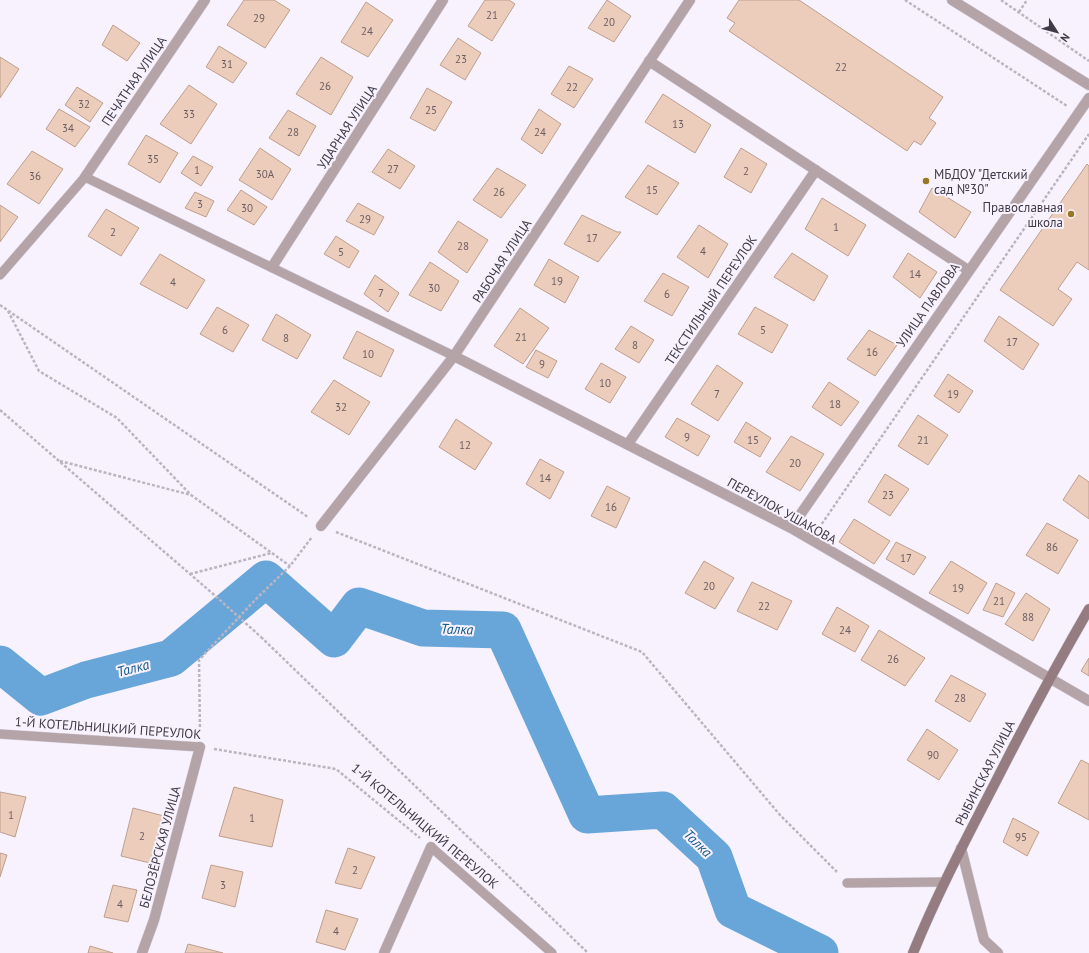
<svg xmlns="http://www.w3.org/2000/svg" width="1089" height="953" font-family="'PT Sans',sans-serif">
	<rect width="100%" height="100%" fill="#f8f2fe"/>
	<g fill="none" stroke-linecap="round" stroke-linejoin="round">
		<path stroke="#68a6d9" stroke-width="37" d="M0 664 41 697 86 680 171 658 266 579 334 639 359 606 423 628 503 630 587 815 663 810 714 857 733 910 820 953"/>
	</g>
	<path fill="#ecccbb" stroke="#be9f8e" d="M244 0H274L290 10 265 48 227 25Z
		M485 0H509L515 4 492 41 468 26Z
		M607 0 631 16 614 42 588 28Z
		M739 0H799L943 97 929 118 936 123 921 145 914 141 907 151 729 31 735 23 727 18Z
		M366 2 393 20 368 57 341 42Z
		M113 25 140 43 127 61 102 45Z
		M458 38 481 53 465 80 440 65Z
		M219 46 247 63 233 83 206 67Z
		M0 57 19 69 0 98Z
		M321 57 353 77 331 115 296 94Z
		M569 66 593 79 574 108 551 94Z
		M189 85 217 104 191 144 160 124Z
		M77 87 103 103 90 122 65 105Z
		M427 88 452 102 435 131 410 118Z
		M663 94 711 125 695 153 645 122Z
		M59 109 90 127 75 147 46 129Z
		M539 109 561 124 542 154 521 139Z
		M288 110 316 126 299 156 269 138Z
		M146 135 178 153 160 183 128 164Z
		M260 148 291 169 272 200 239 180Z
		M741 148 767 164 751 193 724 177Z
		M388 149 415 166 400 189 372 172Z
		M32 151 63 169 39 204 7 184Z
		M193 156 213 167 201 186 181 173Z
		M1087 164 1089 166V270L1077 262 1058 289 1072 299 1053 326 1000 290Z
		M648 165 679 183 657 215 625 197Z
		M497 168 526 185 501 218 473 200Z
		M932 188 971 212 955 238 919 212Z
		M241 190 267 207 254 225 227 210Z
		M195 192 214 201 206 217 185 208Z
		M822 198 866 225 848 256 805 229Z
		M358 203 384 217 374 235 346 221Z
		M0 205 18 217 0 242Z
		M106 209 139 228 121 256 88 236Z
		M582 215 617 232H621L598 262 564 244Z
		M458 221 488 240 467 273 438 252Z
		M699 225 728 244 708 278 677 257Z
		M336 236 359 251 349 268 324 254Z
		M792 253 828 276 814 301 774 277Z
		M908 253 937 272 920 298 893 277Z
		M160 254 205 280 187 309 140 284Z
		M549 259 579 277 565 303 534 285Z
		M430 262 459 281 441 311 409 295Z
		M663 273 689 287 672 316 644 301Z
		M375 275 399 293 388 312 364 294Z
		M217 307 249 325 233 352 200 334Z
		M755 307 788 325 772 353 738 334Z
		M520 308 549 328 523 364 494 346Z
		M276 314 311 335 297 359 262 340Z
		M999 316 1039 344 1023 370 984 341Z
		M631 326 654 340 639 363 615 349Z
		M869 330 897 345 875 376 847 359Z
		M357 331 394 350 381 377 343 358Z
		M536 350 557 361 548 378 526 367Z
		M601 363 626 377 610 403 585 389Z
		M717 365 743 383 718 421 691 404Z
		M948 374 973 391 959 413 934 396Z
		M334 380 370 402 349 435 311 412Z
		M829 382 859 402 841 426 812 407Z
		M918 415 948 435 928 465 898 446Z
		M677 418 710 436 698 456 665 437Z
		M456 419 492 443 475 470 439 447Z
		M746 422 771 438 760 457 734 442Z
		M791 436 824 454 800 491 766 472Z
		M540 459 564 472 550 499 526 484Z
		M885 474 909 489 890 516 868 502Z
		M1079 475 1089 482V519L1063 500Z
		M607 486 630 498 616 528 591 516Z
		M854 519 890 541 874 564 839 542Z
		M1047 523 1078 540 1058 574 1026 555Z
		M896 542 926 557 914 575 886 559Z
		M704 561 734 578 715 609 685 593Z
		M951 561 987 583 968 614 929 593Z
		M752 582 792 601 777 630 737 611Z
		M996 583 1015 593 1003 617 983 610Z
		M1026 593 1050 609 1033 641 1005 624Z
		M837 607 869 626 855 652 822 634Z
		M879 630 925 658 905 686 861 660Z
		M1089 658V676L1081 671Z
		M951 675 986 694 970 722 935 701Z
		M927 729 958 750 939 780 907 760Z
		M1081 760 1089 764V820L1058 803Z
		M234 787 283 800 272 847 219 836Z
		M0 792 26 797 15 837 0 832Z
		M133 808 164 816 150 863 121 856Z
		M1013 818 1039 832 1027 856 1003 842Z
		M348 848 375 857 361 889 335 883Z
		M0 853 7 855 0 877Z
		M211 865 243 872 235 907 202 898Z
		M113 885 137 890 128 922 104 917Z
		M326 910 358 919 345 950 316 942Z
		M188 944 223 953H185Z
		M90 946 113 953H88Z"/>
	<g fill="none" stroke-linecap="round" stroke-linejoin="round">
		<defs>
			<path id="service" d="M0 275 85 177 454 356
				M0 734 200 747
				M431 847 552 953
				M847 883 944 882"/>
			<path id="minor" d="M952 0 1089 85
				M649 61 968 270
				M85 177 205 0
				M272 267 443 0
				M454 356 791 528 1089 701
				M628 444 816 170
				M321 526 454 356 690 0
				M791 528 1089 98
				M961 848 984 940 998 953
				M142 953 154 920 200 747
				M384 953 431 847"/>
			<path id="secondary" d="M913 953C937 894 966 839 995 783 1025 724 1056 666 1089 609"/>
		</defs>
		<use href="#service" stroke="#d3cdd9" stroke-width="10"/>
		<use href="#minor" stroke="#d3cdd9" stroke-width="11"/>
		<use href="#secondary" stroke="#d3cdd9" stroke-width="11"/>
		<path stroke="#bbb5c1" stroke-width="2.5" stroke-dasharray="3 2" stroke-linecap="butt" d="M905 0 1067 106
			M1001 0 1089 61
			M1019 12 1027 0
			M0 305 308 517
			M8 311 39 371 117 418 191 495
			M0 410 212 593
			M60 461 191 495 290 566
			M819 528 1089 134
			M336 532 642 652 780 815 837 872
			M190 574 271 553
			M261 637 588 953
			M200 732 199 660 256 599 290 566 312 537
			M214 749 336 769 420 838"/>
		<use href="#service" stroke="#b4a3a7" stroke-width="9"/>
		<use href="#minor" stroke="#b4a3a7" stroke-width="10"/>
		<use href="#secondary" stroke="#947c81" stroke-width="10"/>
		<path stroke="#bbb5c1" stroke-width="2.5" stroke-dasharray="3 2" stroke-linecap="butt" d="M212 593 261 637"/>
	</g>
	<g fill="#997822" stroke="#f8f2fe" stroke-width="1.5">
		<circle cx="926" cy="181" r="4"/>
		<circle cx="1071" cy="214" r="4"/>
	</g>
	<g text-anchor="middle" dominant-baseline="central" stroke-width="4" stroke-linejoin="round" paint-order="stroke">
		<g font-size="11" fill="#6b5e63">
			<text x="492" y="15">21</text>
			<text x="259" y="18">29</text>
			<text x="609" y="22">20</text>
			<text x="367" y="31">24</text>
			<text x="461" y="59">23</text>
			<text x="227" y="64">31</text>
			<text x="841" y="67">22</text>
			<text x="325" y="86">26</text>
			<text x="572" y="87">22</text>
			<text x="84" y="104">32</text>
			<text x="431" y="110">25</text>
			<text x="189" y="114">33</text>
			<text x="678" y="124">13</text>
			<text x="68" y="128">34</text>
			<text x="293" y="132">28</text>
			<text x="540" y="132">24</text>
			<text x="153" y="159">35</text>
			<text x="393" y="169">27</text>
			<text x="197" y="170">1</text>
			<text x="746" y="171">2</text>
			<text x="265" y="174">30А</text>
			<text x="35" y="176">36</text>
			<text x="652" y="190">15</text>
			<text x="499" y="192">26</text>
			<text x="200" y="204">3</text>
			<text x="247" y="208">30</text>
			<text x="365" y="219">29</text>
			<text x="836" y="227">1</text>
			<text x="113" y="232">2</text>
			<text x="592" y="238">17</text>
			<text x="463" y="246">28</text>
			<text x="703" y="251">4</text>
			<text x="341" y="252">5</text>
			<text x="915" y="274">14</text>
			<text x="557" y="281">19</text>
			<text x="173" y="282">4</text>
			<text x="434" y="288">30</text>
			<text x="381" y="293">7</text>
			<text x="667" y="294">6</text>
			<text x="225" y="330">6</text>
			<text x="763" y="330">5</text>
			<text x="521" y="337">21</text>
			<text x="286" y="338">8</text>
			<text x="1012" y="342">17</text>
			<text x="635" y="345">8</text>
			<text x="872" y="352">16</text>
			<text x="368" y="354">10</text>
			<text x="542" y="364">9</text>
			<text x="605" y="383">10</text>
			<text x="717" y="394">7</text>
			<text x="953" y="394">19</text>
			<text x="835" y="404">18</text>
			<text x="341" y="407">32</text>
			<text x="687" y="437">9</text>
			<text x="753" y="440">15</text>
			<text x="923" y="440">21</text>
			<text x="465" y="445">12</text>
			<text x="795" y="463">20</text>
			<text x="545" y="478">14</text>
			<text x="888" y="495">23</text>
			<text x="611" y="507">16</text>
			<text x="1052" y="547">86</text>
			<text x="906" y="558">17</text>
			<text x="709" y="586">20</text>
			<text x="958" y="588">19</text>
			<text x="999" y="601">21</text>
			<text x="764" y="606">22</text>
			<text x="1028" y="617">88</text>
			<text x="845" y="630">24</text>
			<text x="893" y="659">26</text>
			<text x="960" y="698">28</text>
			<text x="933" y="755">90</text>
			<text x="11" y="815">1</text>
			<text x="252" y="818">1</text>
			<text x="142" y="836">2</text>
			<text x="1021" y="837">95</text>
			<text x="355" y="870">2</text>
			<text x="223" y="885">3</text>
			<text x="120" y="904">4</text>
			<text x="336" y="931">4</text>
		</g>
		<g font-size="13" fill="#403a46" stroke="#f8f2fe">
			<text transform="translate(134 81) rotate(-56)">ПЕЧАТНАЯ УЛИЦА</text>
			<text transform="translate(347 127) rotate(-57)">УДАРНАЯ УЛИЦА</text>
			<text transform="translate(502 261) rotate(-57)">РАБОЧАЯ УЛИЦА</text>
			<text transform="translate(711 300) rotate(-56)">ТЕКСТИЛЬНЫЙ ПЕРЕУЛОК</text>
			<text transform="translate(928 305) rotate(-55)">УЛИЦА ПАВЛОВА</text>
			<text transform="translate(782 511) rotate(29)">ПЕРЕУЛОК УШАКОВА</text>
			<text transform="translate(108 728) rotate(4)">1-Й КОТЕЛЬНИЦКИЙ ПЕРЕУЛОК</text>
			<text transform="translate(985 773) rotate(-63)">РЫБИНСКАЯ УЛИЦА</text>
			<text transform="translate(425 826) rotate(40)">1-Й КОТЕЛЬНИЦКИЙ ПЕРЕУЛОК</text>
			<text transform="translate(160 847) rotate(-75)">БЕЛОЗЁРСКАЯ УЛИЦА</text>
		</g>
		<g font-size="13" fill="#403a46" stroke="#f8f2fe" text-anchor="start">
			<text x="934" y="174">МБДОУ "Детский<tspan x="934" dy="15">сад №30"</tspan></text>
			<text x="1063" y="207" text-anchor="end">Православная<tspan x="1063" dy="15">школа</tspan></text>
		</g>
		<g font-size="14" font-style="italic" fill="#135a8a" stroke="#f8f2fe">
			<text transform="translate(457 629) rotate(2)">Талка</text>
			<text transform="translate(133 668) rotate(-15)">Талка</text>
			<text transform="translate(698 843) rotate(44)">Талка</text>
		</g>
	</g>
	<g transform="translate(1057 32) rotate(126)" stroke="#f8f2fe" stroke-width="3" paint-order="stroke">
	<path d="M0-3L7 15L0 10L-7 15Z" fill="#403a46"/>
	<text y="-6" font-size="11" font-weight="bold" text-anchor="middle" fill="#403a46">N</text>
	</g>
</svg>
